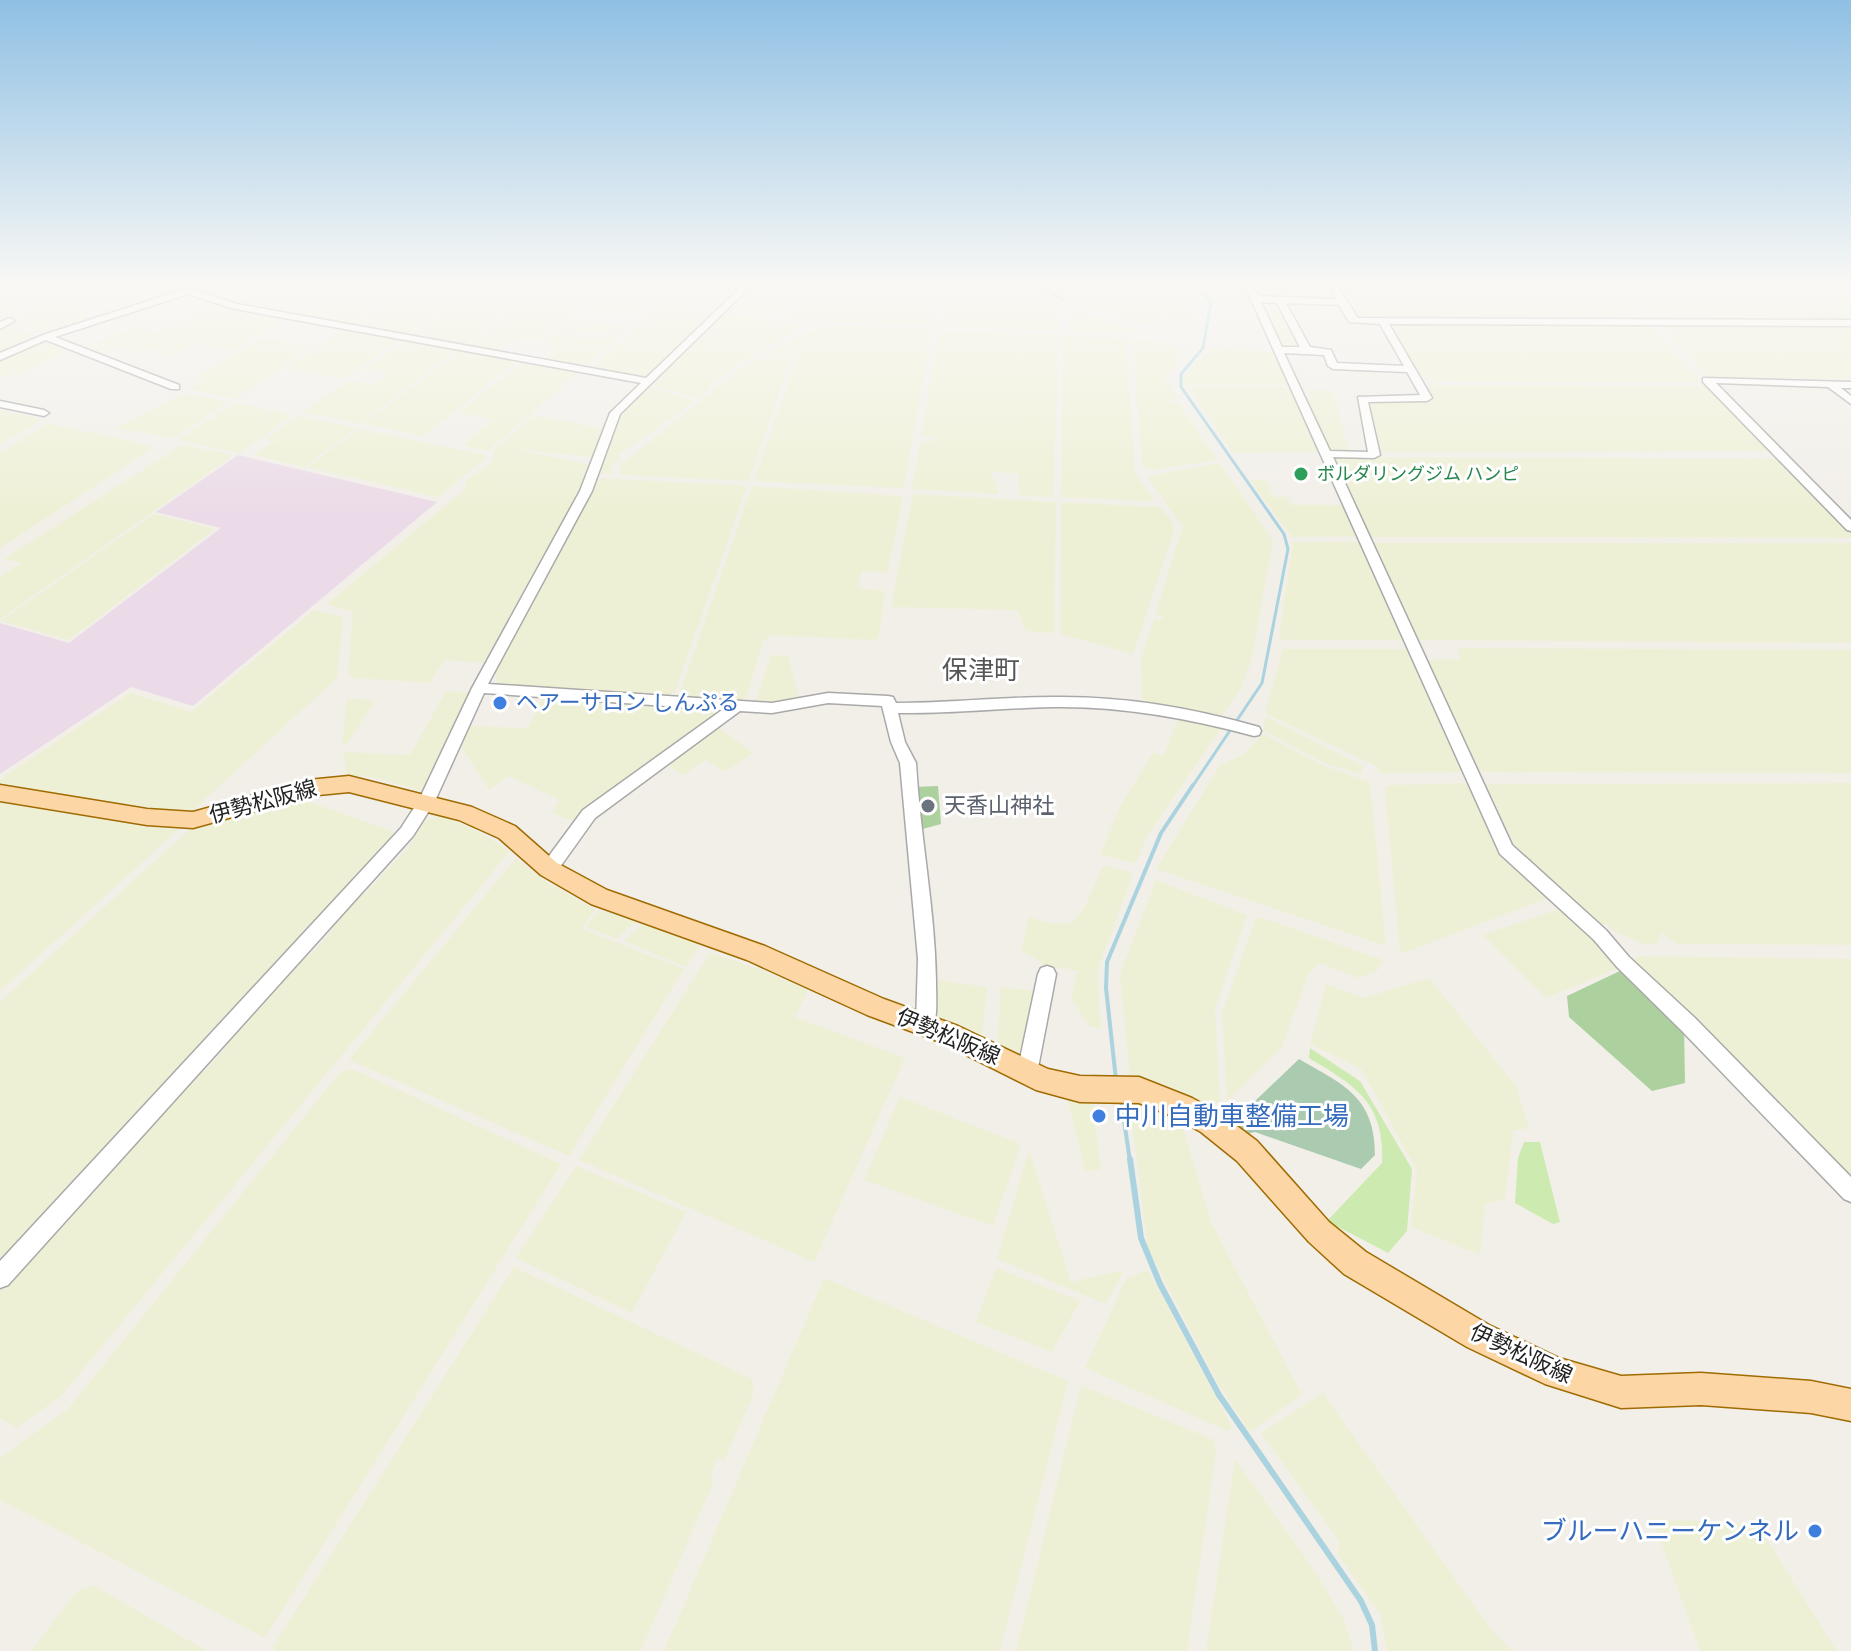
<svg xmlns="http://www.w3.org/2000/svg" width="1851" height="1651" font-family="Karla,'Noto Sans JP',sans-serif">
	<rect width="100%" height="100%" fill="#f2efe9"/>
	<path fill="#ebdbe8" d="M238 455 437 502 193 706 131 687 0 774V623L69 643 221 528 156 512Z"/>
	<path fill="#eef0d5" d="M0 284H72L7 316 0 314Z
		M80 284H122L138 288 81 313 91 319 49 334 16 322 21 319 15 316Z
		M211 284H276L240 305 192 291Z
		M280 284H340L297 311 288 312 245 304Z
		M346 284H408L348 324 297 315Z
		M413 284H479L406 335 350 325Z
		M484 284H546L464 345 412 335Z
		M549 284 601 292 543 339 520 338 492 351 468 345Z
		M616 284H679L662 299 608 291Z
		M685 284H744L719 308 668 300Z
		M754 284H811L781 318 728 310Z
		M813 284 940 286 934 326 784 319Z
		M1193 284 1204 297 1068 298 1042 285Z
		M1335 284H1608L1644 320 1354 318Z
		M1615 284H1851V320L1652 321Z
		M1029 285 1060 302 1058 331 941 327 947 286Z
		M607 293 659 301 640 318 586 310Z
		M1077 300H1196L1197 318 1151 320 1140 325 1095 311Z
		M1259 300 1277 302 1303 347 1282 348Z
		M664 303 716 311 649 375 639 377 591 368Z
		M1069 303 1087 314 1147 334 1068 332Z
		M211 304 287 318 231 351 202 342 172 357 147 349 139 353 122 347 101 355 83 348 136 325 157 332Z
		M725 312 807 325 731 368 698 399 651 384Z
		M575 319 611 324 604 333 576 332 573 337 603 338 614 325 630 327 585 367 545 359 557 347 541 345Z
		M8 324 40 337 0 354V328Z
		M1388 324H1645L1650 326 1702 382 1432 381 1430 377H1421Z
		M821 325 932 329 904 488 754 481 797 358 760 356Z
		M1661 325H1851V379L1709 377Z
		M346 329 402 338 343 379 285 368Z
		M939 330 1059 334 1053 497 1019 495V473L991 472 999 494 912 489 920 443 934 440 932 436 921 437Z
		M1063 335 1126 339 1135 474 1154 498 1151 501 1061 497Z
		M261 338 312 346 235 399 189 389 206 379 197 376Z
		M406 339 459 349 360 424 303 412 349 380 376 385 390 374 365 369Z
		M50 340 73 350 18 375 14 373 0 379V358Z
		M1133 340 1155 341 1181 351V357L1165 378 1177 400 1166 399V402L1179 404 1218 460 1152 470 1142 465Z
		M1210 348 1275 352 1291 385H1185L1184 377Z
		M463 350 517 360 424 436 363 424Z
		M759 358 791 359 749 481 621 475 619 466 744 366Z
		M523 361 580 371 488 451 463 446 493 419 459 413Z
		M1426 385 1709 386 1773 451 1378 452 1366 402 1431 400Z
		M648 387 695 401 619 455 621 459 612 465 611 475 600 473 616 420Z
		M1189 387H1292L1322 452 1233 453Z
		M1307 389 1329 391 1334 395 1349 452 1328 451 1306 399H1311Z
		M185 393 228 402 174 438 115 428Z
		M234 403 293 415 239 453 178 440Z
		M0 410 32 417 40 421 0 444Z
		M298 416 356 428 304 467 254 455 273 442 264 440Z
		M534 416 602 428 593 457 514 449 592 465 590 471H585L588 476 486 663 444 660 430 683 354 678 348 672 353 612 327 604 462 492 467 484 465 481 493 461V450Z
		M48 424 132 441 153 448 0 548V452Z
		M359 429 485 455 486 458 438 497 307 467Z
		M182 445 234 455 0 619V577L21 563 4 559Z
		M1331 457 1779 459 1851 532V538L1368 537Z
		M1220 463 1273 541 1251 662 1240 690 1222 716 1142 701 1141 659 1154 619 1163 620V617L1155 614 1183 527 1147 476Z
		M600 478 747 486 675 692 668 696 497 685 496 672Z
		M1250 480H1266L1273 497H1287L1291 505H1345L1359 536 1292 537Z
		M752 486 903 496 887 573 862 571 857 588 885 591 879 637 875 640 772 635 763 641 746 698 739 702 683 697 679 695Z
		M913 494 1056 502 1054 633 1026 631 1017 610 891 607Z
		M1061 502 1160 507 1171 520 1174 531 1133 654 1060 634Z
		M154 514 215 529 69 640 1 621Z
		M1293 542H1360L1406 640H1284L1279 637Z
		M1372 543H1851V643L1419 640Z
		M314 610 343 617 337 678 190 813 0 787V779L130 693 191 712Z
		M1461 648 1851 650V773L1479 772 1427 660 1461 659 1457 652Z
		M1283 649H1409L1465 772 1380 773 1376 766 1265 713Z
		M771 655 788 656 800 701 755 704Z
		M446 691 470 693 424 791 376 778 347 775 343 752 410 755Z
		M543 696 724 709 575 822 552 813 559 800 509 776 489 790 461 746 469 726 528 728Z
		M347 698 375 701 347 744H342Z
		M1178 717 1222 727 1147 836 1136 863 1100 855 1121 805 1153 753 1164 755Z
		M1266 717 1363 766 1361 774 1324 763 1263 730Z
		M717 726 753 753 725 772 706 760 683 775 665 763Z
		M1263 734 1324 766 1370 782 1386 946 1156 869 1220 765 1243 755Z
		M1468 783 1503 855 1548 894 1546 899 1400 954 1385 788 1391 785Z
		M1851 783V945L1677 944 1662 933 1657 944 1645 945 1614 931 1606 923 1600 928 1517 851 1486 784Z
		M296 797 392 831 393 840 0 1261V1002L191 828Z
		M0 801 149 827 179 829 0 991Z
		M437 815 472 828 510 851 62 1395 17 1428 0 1418V1291L3 1287 197 1070 204 1072 228 1046 224 1042 305 955 309 957 335 927 330 925 359 893 364 895 412 843 426 818 434 819Z
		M516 858 548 883 595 909 582 929 684 969 569 1156 349 1060Z
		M1104 865 1133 873 1097 972 1101 1029 1089 1026 1071 998 1078 971 1058 967 1054 971 1045 969 1040 961 1021 951 1029 917 1053 924 1071 923 1082 912Z
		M1156 880 1247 915 1215 1009 1220 1101 1207 1107 1161 1084 1130 1078 1120 974Z
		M1562 908 1621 967 1546 998 1483 935Z
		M599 910 635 922 617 939 586 927Z
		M1260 917 1383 960 1378 970 1359 978 1319 963 1308 975 1282 1047 1227 1101 1222 1013 1255 920Z
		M643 923 700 945 686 967 624 941Z
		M710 953 763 970 808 990 795 1017 905 1058 814 1262 579 1160Z
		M1639 956 1851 959V1173H1846L1633 960Z
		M1429 978 1516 1086 1529 1128 1513 1131 1505 1199 1485 1204 1480 1255 1411 1227 1417 1171 1372 1088 1361 1069 1310 1044 1326 984 1363 998Z
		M938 980 987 987 982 1036 934 1015Z
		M1001 987 1038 991 1026 1061 997 1045Z
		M355 1070 561 1164 265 1638 0 1500V1458L68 1409 341 1071Z
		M900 1097 1021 1144 993 1226 864 1180Z
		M1067 1097 1092 1099 1101 1170 1085 1171Z
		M1129 1100 1181 1121 1211 1222 1302 1395 1250 1432 1217 1382 1148 1248Z
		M1029 1150 1071 1282 1124 1270 1106 1304 997 1259Z
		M576 1166 686 1212 632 1313 516 1258Z
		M514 1267 752 1379 754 1393 724 1461 718 1457 711 1473 713 1483 641 1651H277L272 1648Z
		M996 1268 1080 1301 1052 1352 976 1322Z
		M1148 1270 1232 1427 1228 1431 1085 1368 1126 1279Z
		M824 1278 1068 1381 1000 1651H664Z
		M1081 1385 1214 1440 1216 1453 1187 1651H1016Z
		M1323 1393 1492 1631 1512 1651H1387L1380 1614 1338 1555 1339 1541 1261 1433Z
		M1235 1459 1316 1573 1343 1618 1354 1651H1206Z
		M1653 1519 1757 1524 1837 1651H1700Z
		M93 1585 207 1651H31L76 1592Z"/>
	<path fill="#cdebb0" d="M1310 1048 1360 1081 1412 1169 1407 1231 1388 1253 1327 1221 1382 1163C1385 1102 1355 1086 1309 1058Z
		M1524 1142H1540L1560 1222 1553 1224 1515 1203 1518 1158Z"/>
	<path fill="#add19e" d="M938 786 941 824 919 830 913 787Z
		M1622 970 1684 1025 1685 1083 1652 1091 1569 1017 1567 996Z"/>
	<path fill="#aacbaf" d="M1299 1059C1344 1085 1375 1097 1375 1155L1361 1169 1255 1132 1247 1134 1233 1122Z"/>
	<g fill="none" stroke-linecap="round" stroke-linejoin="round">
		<path stroke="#aad3df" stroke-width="3" d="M1035 284 1063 299
			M1192 787 1262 683 1288 549 1284 534 1181 387V374L1203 348 1211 302 1195 284"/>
		<path stroke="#aad3df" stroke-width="4" d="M1116 1080 1106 988 1107 962 1161 833 1193 785
			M1121 1100 1130 1161"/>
		<path stroke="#aad3df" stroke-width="6" d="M1130 1159 1141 1238 1160 1284 1219 1395 1361 1601 1372 1625 1375 1651"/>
		<defs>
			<path id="minor" d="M744 284H753L620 414 592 491 488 684 772 703 828 693 888 696 893 697 896 703C949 703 1001 697 1054 697 1124 696 1193 708 1259 727L1261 731 1259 735 1254 736C1188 718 1121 706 1053 707 1001 708 950 714 898 713L905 742 916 763C920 836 935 908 936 981 936 997 938 1017 932 1031L925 1033 918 1031 916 1025 918 959 900 763 891 742 882 706 828 703 772 713 740 711 595 818 555 874H543L541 869 543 864 583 810 722 710 484 693 434 803 413 836 8 1285 0 1288V1261L401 828 419 800 472 688 580 491 610 413 641 383 235 309 188 294 55 337 179 385V389H171L46 340 0 360V353L43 335 188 288 237 304 646 378Z
				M1244 284H1252L1258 296 1336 299 1328 284H1336L1358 318 1851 320V326L1389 324 1432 398 1427 401 1368 402 1380 455 1374 458 1333 457 1512 845 1606 930 1629 957 1695 1018 1851 1177V1202L1844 1199 1681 1030 1617 967 1594 940 1500 854ZM1261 302 1277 303 1300 347H1282ZM1286 303 1339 305 1349 322 1380 324 1404 366 1337 363 1331 350 1310 347ZM1284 353 1324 355 1328 366 1333 369 1407 372 1420 395 1358 397 1368 452 1330 451Z
				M10 318 15 321 0 329V322Z
				M1703 378 1851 382V388H1841L1851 396V404L1828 387 1716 383 1851 520V531L1847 530 1703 382Z
				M0 401 44 410 49 413 44 416 0 407Z
				M1047 966 1053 968 1056 974 1037 1073 1034 1079 1027 1082 1020 1079 1017 1073 1038 974 1041 968Z"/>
			<path id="major" d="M349 776 472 807 515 826 557 863 607 890 765 946 884 999 958 1026 1048 1069 1080 1076 1139 1077 1192 1098 1221 1114 1257 1141 1329 1222 1366 1252 1489 1325 1559 1358 1621 1376 1701 1373 1811 1381 1851 1389V1421L1811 1413 1701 1405 1621 1408 1545 1384 1467 1347 1344 1274 1309 1242 1237 1161 1201 1132 1172 1116 1139 1103 1080 1102 1036 1090 940 1042 867 1015 747 960 591 904 541 875 499 838 459 820 349 792 308 796 193 828 147 825 0 801V785L147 809 193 812 308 780Z"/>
		</defs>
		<use href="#minor" stroke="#a9a9a9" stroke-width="3"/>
		<use href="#major" stroke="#a06b00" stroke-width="3"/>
		<use href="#minor" fill="#fff" fill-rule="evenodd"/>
		<use href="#major" fill="#fcd6a4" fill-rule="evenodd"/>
	</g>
	<linearGradient id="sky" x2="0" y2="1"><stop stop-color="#8fc0e4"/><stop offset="0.55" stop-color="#f9f8f5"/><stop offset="1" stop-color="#f9f8f5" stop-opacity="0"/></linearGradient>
	<rect width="1851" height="515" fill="url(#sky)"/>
	<circle fill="#2e9e5b" stroke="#fff" stroke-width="3" cx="1301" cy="474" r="8"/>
	<g fill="#3f7fe0" stroke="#fff" stroke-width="3">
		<circle cx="500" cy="703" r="8"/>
		<circle cx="1099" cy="1116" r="8"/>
		<circle cx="1815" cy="1531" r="8"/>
	</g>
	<circle fill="#6b7280" stroke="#fff" stroke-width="3" cx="928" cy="806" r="8"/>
	<g text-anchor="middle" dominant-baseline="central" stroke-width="6" stroke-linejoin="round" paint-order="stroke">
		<g font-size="18" fill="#27864d" stroke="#fff" text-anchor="start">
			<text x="1317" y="474">ボルダリングジム ハンピ</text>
		</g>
		<g font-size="22" fill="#366cbe" stroke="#fff" text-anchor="start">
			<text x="516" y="703">ヘアーサロン しんぷる</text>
		</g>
		<g font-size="22" fill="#222" stroke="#fff">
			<text transform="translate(263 802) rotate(-15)">伊勢松阪線</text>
			<text transform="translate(948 1037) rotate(23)">伊勢松阪線</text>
			<text transform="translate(1521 1354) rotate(25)">伊勢松阪線</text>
		</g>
		<g font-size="22" fill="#5b616d" stroke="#fff" text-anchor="start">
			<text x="944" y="806">天香山神社</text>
		</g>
		<g font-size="26" fill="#555" stroke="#fff">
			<text x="981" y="670">保津町</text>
		</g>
		<g font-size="26" fill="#366cbe" stroke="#fff" text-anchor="start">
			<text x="1115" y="1116">中川自動車整備工場</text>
			<text x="1799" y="1531" text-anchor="end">ブルーハニーケンネル</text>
		</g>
	</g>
</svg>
